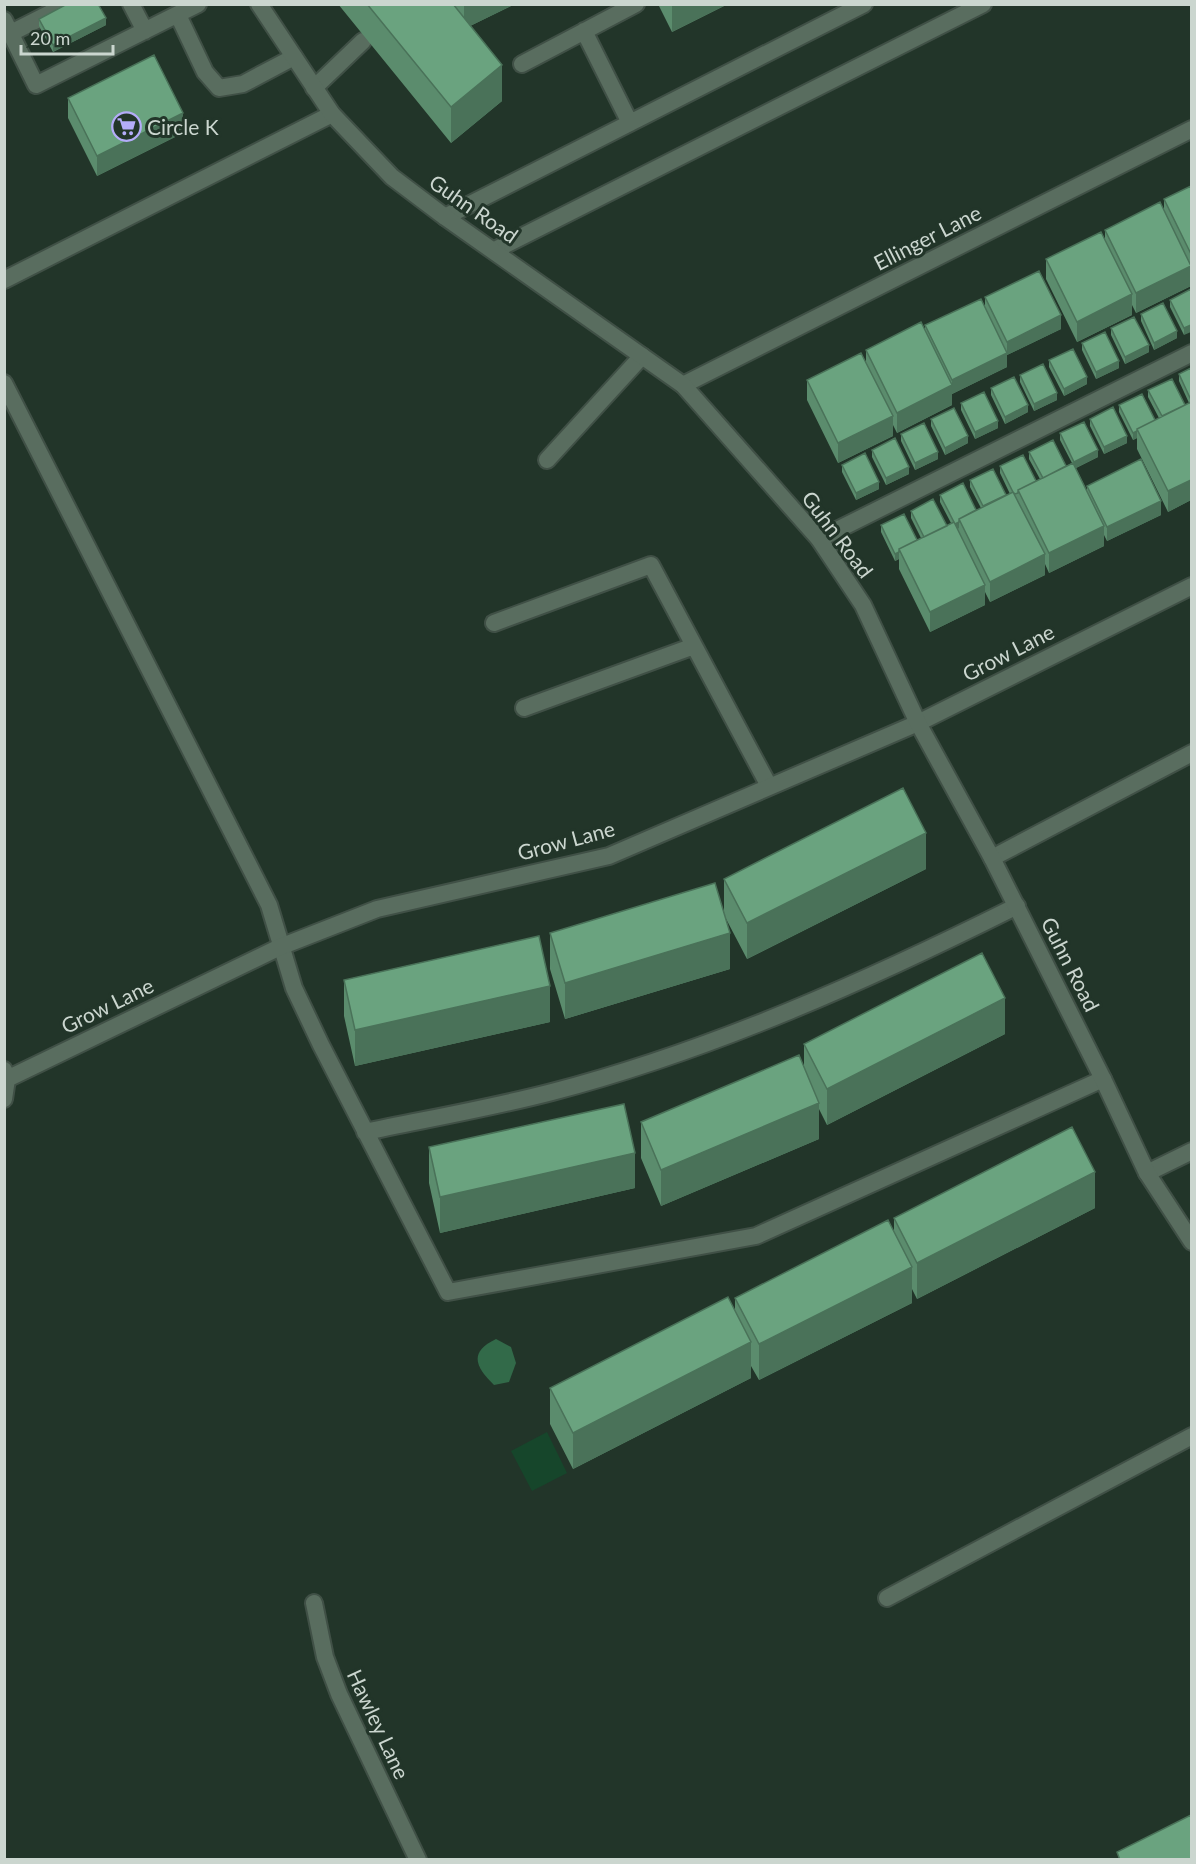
<svg xmlns="http://www.w3.org/2000/svg" width="1196" height="1864" font-family="Lato,sans-serif">
	<rect width="100%" height="100%" fill="#223529"/>
	<path fill="#16462b" d="M547 1432 567 1473 532 1491 511 1451Z"/>
	<path fill="#326a49" d="M496 1339 511 1347 516 1363 509 1382 494 1385C477 1368 467 1353 496 1339Z"/>
	<g fill="none" stroke-linecap="round" stroke-linejoin="round">
		<defs>
			<path id="service" d="M131 4 145 31
				M178 15 205 72 219 88 243 84 294 57
				M4 20 36 85 198 4
				M584 31 630 123
				M11 33 68 4
				M522 64 636 4
				M314 88 363 41
				M445 217 864 4
				M495 250 983 4
				M4 280 332 114
				M4 383 269 905 294 988 321 1045 448 1292 756 1236 1103 1079
				M547 460 642 356
				M819 539 1192 353
				M494 623 651 565 769 786
				M524 708 694 646
				M992 858 1192 753
				M365 1132C427 1119 491 1108 552 1092 713 1050 869 980 1017 906
				M1147 1173 1192 1151
				M887 1598 1192 1436"/>
			<path id="minor" d="M683 385 1192 129
				M4 1070 7 1079 4 1099
				M7 1079 280 947 377 909 609 856 918 723 1192 586
				M314 1603 325 1657 339 1694 418 1860"/>
			<path id="tertiary" d="M259 4 332 114 392 177 445 217 683 385 819 539 863 605 918 723 992 858 1103 1079 1147 1173 1192 1242"/>
		</defs>
		<use href="#service" stroke="#405046" stroke-width="20"/>
		<use href="#minor" stroke="#405046" stroke-width="20"/>
		<use href="#tertiary" stroke="#405046" stroke-width="20"/>
		<use href="#service" stroke="#596d5f" stroke-width="16"/>
		<use href="#minor" stroke="#596d5f" stroke-width="16"/>
		<use href="#tertiary" stroke="#596d5f" stroke-width="16"/>
	</g>
	<path fill="#5b8c6d" d="M338 4H515L470 26 502 101 451 143Z
		M658 4H728L672 32Z
		M39 19 106 25 53 52 39 26Z
		M68 98 183 133 97 176 68 118Z
		M1191 186V286L1136 313 1132 305V315L1077 342 1046 279V259L1105 240V230L1164 211V199Z
		M1191 289 1184 335 1170 307V300Z
		M985 297 1061 329 1007 355V367L952 394V392V405L897 433 893 425V436L838 463 807 400V380L866 362V350L925 332V325L985 308Z
		M1141 314 1177 338 1154 350 1141 321Z
		M1111 328 1149 352 1125 364 1111 335Z
		M1082 343 1119 368 1096 379 1082 350Z
		M1049 360 1087 384 1064 396 1049 367Z
		M1191 368V500L1168 512 1137 449V438L1133 440 1119 412V405L1155 420 1159 418 1148 397V390L1185 405 1189 403 1179 381V374Z
		M1020 375 1057 400 1034 411 1020 382Z
		M991 388 1028 412 1005 424 991 395Z
		M961 403 998 428 975 439 961 410Z
		M931 419 968 443 945 455 931 426Z
		M1090 419 1127 443 1104 454 1090 426Z
		M1060 433 1098 457 1076 468 1087 491V486L1161 515 1107 541 1104 535V546L1049 573 1045 564V575L990 602 985 592V605L930 632 899 569V559L895 561 881 532V525L917 540 921 538 911 518V511L947 526 951 523 940 502V495L976 510 981 508 970 487V480L1006 495 1010 494 1000 473V466L1036 481 1040 479 1029 459V452L1066 466 1072 463 1060 440Z
		M901 434 938 459 915 470 901 441Z
		M872 450 909 474 886 485 872 457Z
		M842 465 879 489 856 500 842 472Z
		M926 869 747 959 724 915V879Z
		M550 933 730 969 565 1019 550 969Z
		M344 980 550 1022 355 1066 344 1016Z
		M1005 1034 827 1125 819 1109V1139L661 1206 641 1158V1122L804 1068V1044Z
		M429 1147 635 1188 440 1233 429 1183Z
		M1095 1208 917 1299 912 1289V1303L759 1380 751 1366V1378L573 1469 550 1424V1388L735 1310V1298L894 1231V1218Z"/>
	<path fill="#4a7259" d="M464 4H515L464 29Z
		M672 4H728L672 32Z
		M106 18V25L53 52V45Z
		M502 65V101L451 143V107Z
		M183 113V133L97 176V156Z
		M1191 266V286L1136 313V293Z
		M1132 294V315L1077 342V322Z
		M1061 315V329L1007 355V367L952 394V380L1007 353V342Z
		M1191 325V332L1184 335V328Z
		M1177 331V338L1154 350V343Z
		M1149 345V352L1125 364V357Z
		M1119 361V368L1096 379V372Z
		M1087 377V384L1064 396V389Z
		M952 385V405L897 433V413Z
		M1057 393V400L1034 411V404Z
		M1028 405V412L1005 424V417Z
		M893 416V436L838 463V443Z
		M998 421V428L975 439V432Z
		M1137 431V438L1133 440V433Z
		M968 436V443L945 455V448Z
		M1127 436V443L1104 454V447Z
		M1098 450V457L1074 469V462Z
		M938 452V459L915 470V463Z
		M909 467V474L886 485V478Z
		M1191 480V500L1168 512V491Z
		M879 482V489L856 500V493Z
		M1161 501V515L1107 541V527Z
		M959 522V528L955 531V524Z
		M1104 526V546L1049 573V553Z
		M899 552V559L895 561V554Z
		M1045 554V575L990 602V582Z
		M985 585V605L930 632V612Z
		M926 833V869L747 959V923Z
		M730 933V969L565 1019V983Z
		M550 986V1022L355 1066V1030Z
		M1005 998V1034L827 1125V1089Z
		M819 1103V1139L661 1206V1170Z
		M635 1153V1188L440 1233V1197Z
		M1095 1172V1208L917 1299V1263Z
		M912 1267V1303L759 1380V1344Z
		M751 1342V1378L573 1469V1433Z"/>
	<path fill="#6aa37f" stroke="#4a7259" stroke-width="1.5" d="M67 4H98L106 18 53 45 39 19Z
		M367 4H453L502 65 451 107Z
		M154 55 183 113 97 156 68 98Z
		M1191 186V254L1164 199Z
		M1160 202 1191 266 1136 293 1105 230Z
		M1101 232 1132 294 1077 322 1046 259Z
		M1039 271 1061 315 1007 342 985 297Z
		M1191 289V325L1184 328 1170 300Z
		M981 299 1007 353 952 380 925 325Z
		M1163 303 1177 331 1154 343 1141 314Z
		M1134 317 1149 345 1125 357 1111 328Z
		M921 322 952 385 897 413 866 350Z
		M1105 332 1119 361 1096 372 1082 343Z
		M1073 349 1087 377 1064 389 1049 360Z
		M861 353 893 416 838 443 807 380Z
		M1043 364 1057 393 1034 404 1020 375Z
		M1191 368V400L1179 374Z
		M1014 377 1028 405 1005 417 991 388Z
		M1172 379 1185 405 1162 416 1148 390Z
		M984 392 998 421 975 432 961 403Z
		M1142 394 1155 420 1137 429V431L1133 433 1119 405Z
		M1191 402V480L1168 491 1137 429Z
		M1113 407 1127 436 1104 447 1090 419Z
		M954 408 968 436 945 448 931 419Z
		M1084 422 1098 450 1074 462 1060 433Z
		M924 423 938 452 915 463 901 434Z
		M895 438 909 467 886 478 872 450Z
		M1053 440 1066 466 1043 478 1029 452Z
		M865 453 879 482 856 493 842 465Z
		M1023 455 1036 481 1018 490V493L1015 494 1013 492 1000 466Z
		M1141 459 1161 501 1107 527 1087 486Z
		M1073 463 1104 526 1049 553 1018 490Z
		M993 469 1006 495 983 506 970 480Z
		M963 483 976 510 959 519V522L955 524 940 495Z
		M1013 492 1045 554 990 582 959 519Z
		M933 499 947 526 924 537 911 511Z
		M904 514 917 540 899 549V552L895 554 881 525Z
		M954 522 985 585 930 612 899 549Z
		M903 788 926 833 747 923 724 879Z
		M715 883 730 933 565 983 550 933Z
		M539 936 550 986 355 1030 344 980Z
		M982 953 1005 998 827 1089 804 1044Z
		M799 1055 819 1103 661 1170 641 1122Z
		M624 1104 635 1153 440 1197 429 1147Z
		M1072 1127 1095 1172 917 1263 894 1218Z
		M888 1220 912 1267 759 1344 735 1298Z
		M728 1297 751 1342 573 1433 550 1388Z
		M1191 1815V1860H1120L1117 1852Z"/>
	<defs>
		<symbol id="supermarket-ring" viewBox="-11 -11 22 22"><circle r="9.5" fill="#223529" stroke="#b4acf9" stroke-width="1.5"/><path d="M-6-5.5h2.5l.6 2H6L4.5 2H-2.5L-4.4-4H-6ZM-1.5 3.2a1.3 1.3 0 1 0 .1 0ZM3 3.2a1.3 1.3 0 1 0 .1 0Z" fill="#b4acf9"/></symbol>
	</defs>
	<g fill-rule="evenodd">
		<use href="#supermarket-ring" x="110" y="110" width="33" height="33"/>
	</g>
	<g text-anchor="middle" dominant-baseline="central" stroke-width="6" stroke-linejoin="round" paint-order="stroke">
		<g font-size="21" fill="#cbd6cf" stroke="#223529" text-anchor="start">
			<text x="147" y="126">Circle K</text>
		</g>
		<g font-size="21" fill="#cbd6cf" stroke="#223529">
			<text transform="translate(474 208) rotate(35)">Guhn Road</text>
			<text transform="translate(927 237) rotate(-27)">Ellinger Lane</text>
			<text transform="translate(838 534) rotate(53)">Guhn Road</text>
			<text transform="translate(1008 652) rotate(-27)">Grow Lane</text>
			<text transform="translate(566 840) rotate(-15)">Grow Lane</text>
			<text transform="translate(1071 964) rotate(63)">Guhn Road</text>
			<text transform="translate(107 1005) rotate(-26)">Grow Lane</text>
			<text transform="translate(379 1724) rotate(65)">Hawley Lane</text>
		</g>
	</g>
	<rect width="1196" height="1864" fill="none" stroke="#cbd6cf" stroke-width="12"/>
	<path d="M21 45v9h92v-9" fill="none" stroke="#cbd6cf" stroke-width="3"/>
	<text x="30" y="45" font-size="18" fill="#cbd6cf" stroke="#223529" stroke-width="4.5" paint-order="stroke">20 m</text>
</svg>
